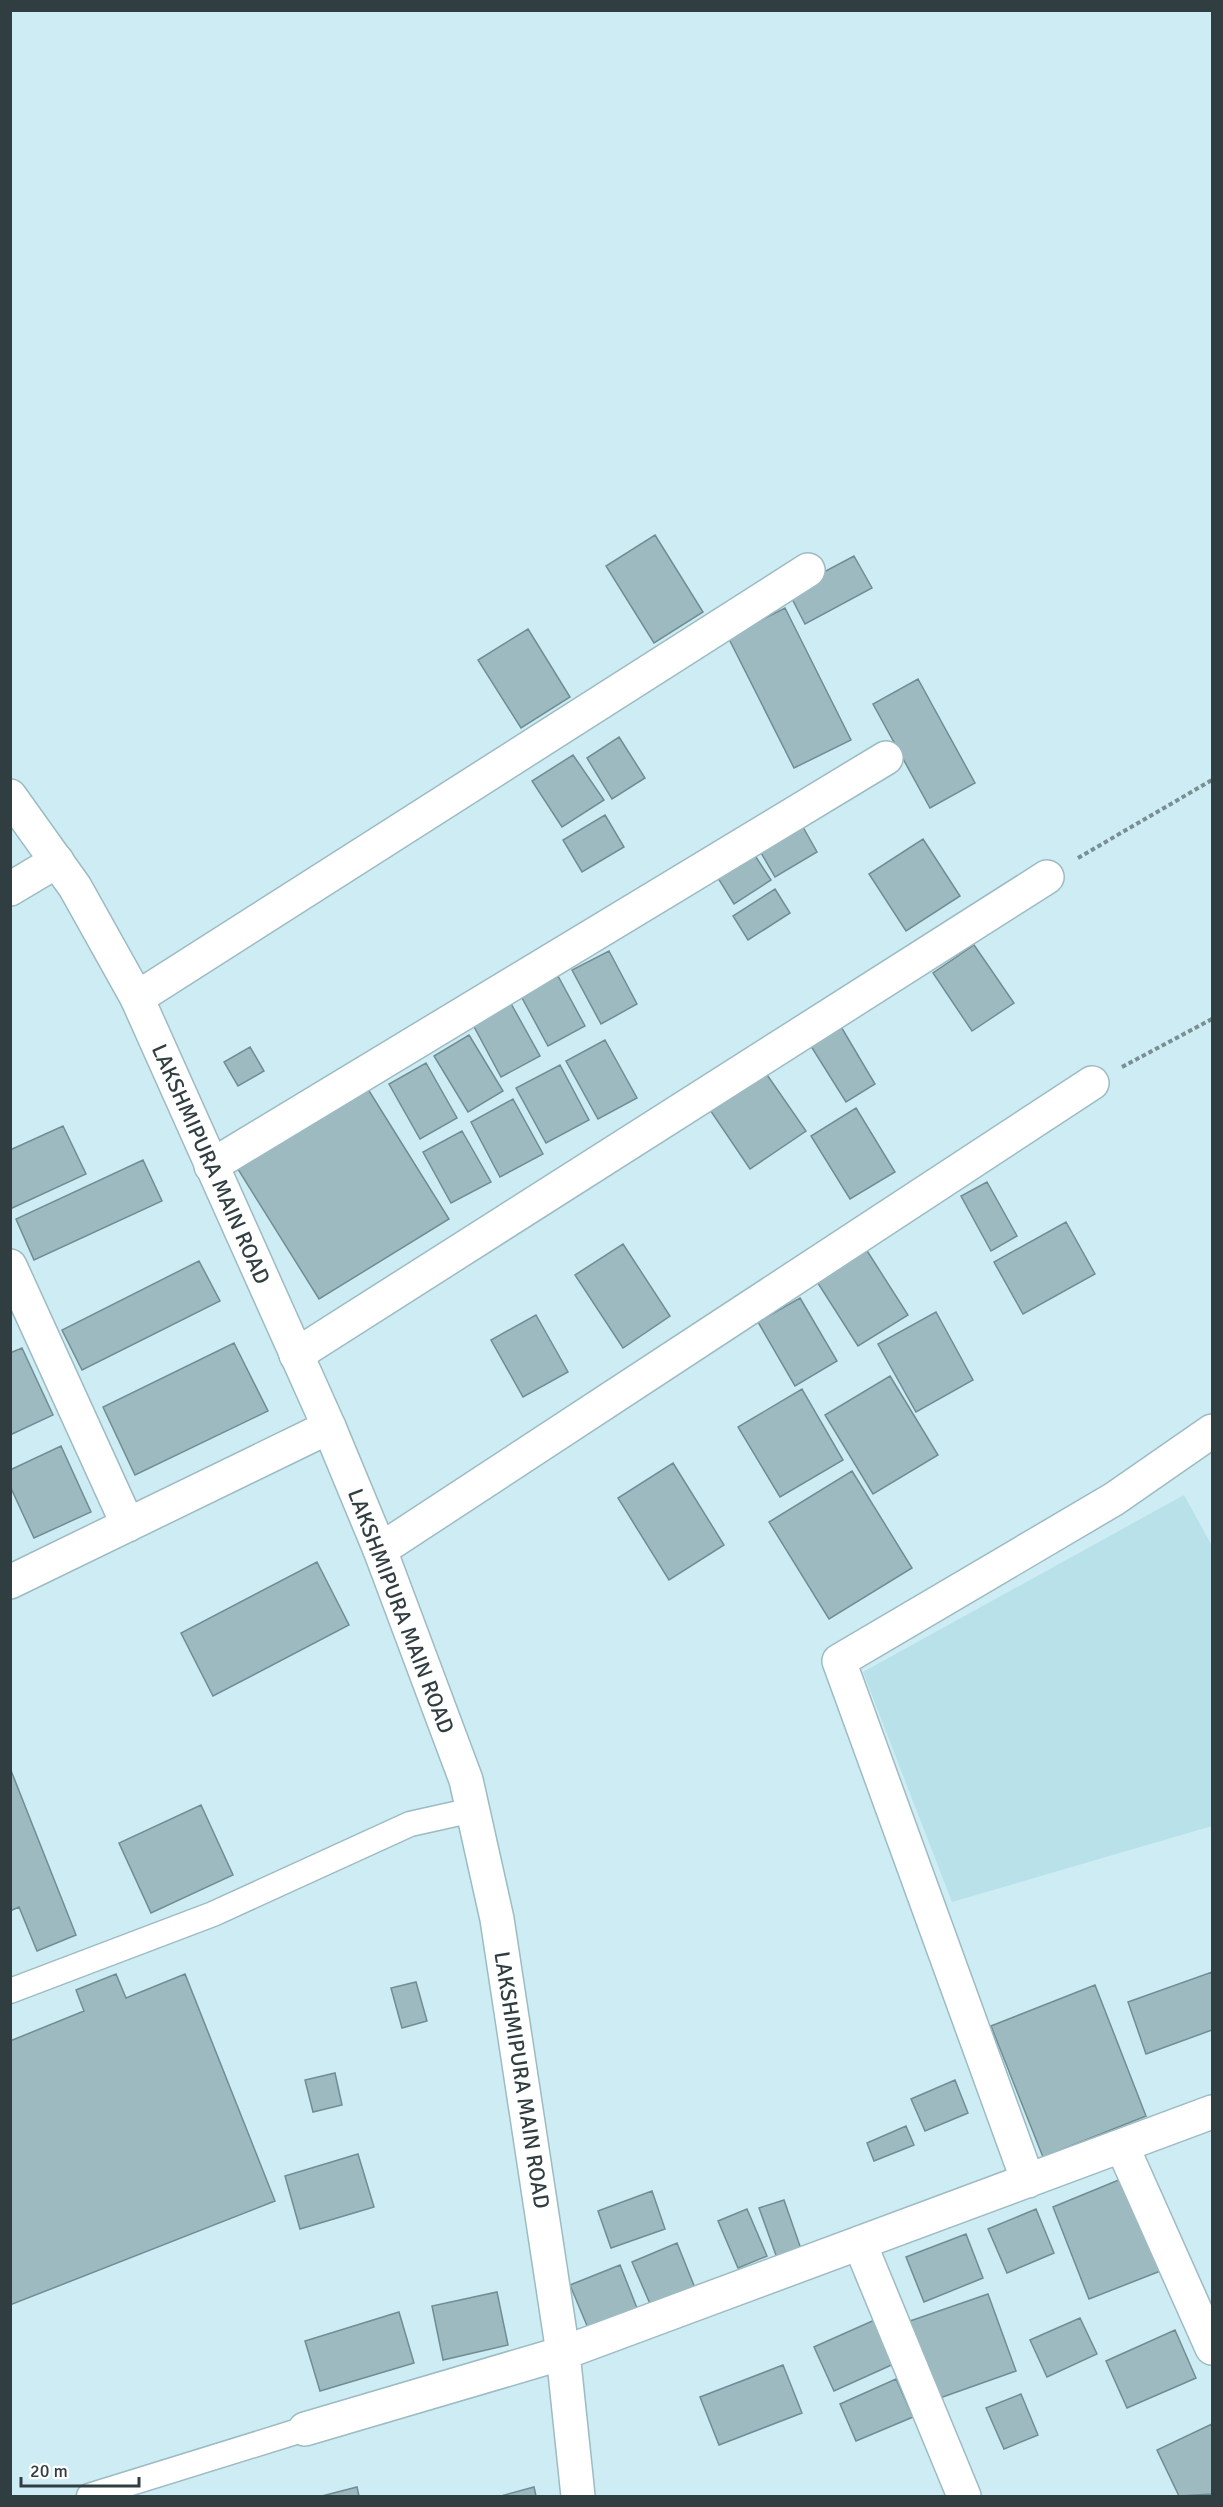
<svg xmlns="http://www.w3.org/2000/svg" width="1223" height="2507" font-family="Signika,sans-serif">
	<rect width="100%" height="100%" fill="#cdecf3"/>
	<path fill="#b9e1ea" d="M1184 1495 1212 1546V1826L952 1902 863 1672Z"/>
	<path fill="#9dbac1" stroke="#718d94" stroke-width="1.5" d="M655 535 703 612 654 643 606 566Z
		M854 556 872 588 805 624 788 591Z
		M785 608 851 740 794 768 728 637Z
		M528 629 570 697 521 728 478 660Z
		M918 679 975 783 930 808 873 704Z
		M619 737 645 778 612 799 587 758Z
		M573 755 604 800 562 827 532 781Z
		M605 815 624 847 582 872 563 840Z
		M799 820 817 852 775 877 756 844Z
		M923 839 960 896 906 931 869 874Z
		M750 848 771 880 734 904 713 870Z
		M775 889 790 913 748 940 733 916Z
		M974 945 1014 1003 972 1031 933 973Z
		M609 951 637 1004 601 1024 572 970Z
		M558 976 585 1026 548 1046 521 996Z
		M509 1000 540 1056 501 1077 471 1021Z
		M840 1025 875 1084 846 1102 809 1043Z
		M469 1035 503 1091 468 1112 434 1056Z
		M605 1040 637 1098 598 1119 566 1061Z
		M250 1047 264 1071 238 1086 224 1062Z
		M426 1063 457 1118 420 1139 389 1084Z
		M560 1065 589 1120 546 1143 516 1088Z
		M763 1069 806 1131 750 1169 708 1107Z
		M366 1086 449 1219 319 1299 236 1166Z
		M513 1099 543 1154 500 1177 471 1122Z
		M856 1108 895 1172 850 1199 811 1136Z
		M63 1126 86 1174 10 1209V1150Z
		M462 1131 491 1182 451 1203 423 1152Z
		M143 1160 162 1201 34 1260 16 1219Z
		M987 1182 1017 1236 991 1251 961 1196Z
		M1066 1222 1095 1274 1023 1314 994 1262Z
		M623 1244 670 1316 623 1348 575 1275Z
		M864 1246 908 1315 858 1346 814 1277Z
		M199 1261 220 1301 82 1370 62 1330Z
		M800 1298 837 1361 795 1386 758 1322Z
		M936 1312 973 1380 916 1412 878 1344Z
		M536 1315 568 1372 523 1397 491 1340Z
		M234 1343 268 1411 135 1475 103 1407Z
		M22 1348 53 1415 10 1435V1353Z
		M890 1376 938 1455 873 1494 825 1415Z
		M802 1389 843 1460 780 1497 738 1427Z
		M61 1446 91 1512 34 1538 10 1486V1470Z
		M673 1463 724 1545 669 1580 618 1498Z
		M852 1471 912 1568 829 1619 769 1522Z
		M317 1562 349 1625 213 1696 181 1633Z
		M10 1768 76 1935 37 1951 19 1907 10 1911Z
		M201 1805 233 1875 151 1913 119 1843Z
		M1212 1972V2030L1146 2054 1128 2002Z
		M116 1974 126 1998 185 1974 275 2201 10 2305V2041L84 2011 76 1990Z
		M416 1982 427 2021 402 2028 391 1988Z
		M1095 1985 1146 2116 1043 2157 991 2026Z
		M335 2073 342 2105 313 2112 305 2080Z
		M955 2080 968 2113 925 2131 911 2099Z
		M906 2126 914 2145 874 2161 867 2143Z
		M358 2154 374 2207 300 2229 285 2176Z
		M1126 2177 1163 2270 1089 2299 1053 2207Z
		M652 2191 665 2229 611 2248 598 2211Z
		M784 2200 801 2249 777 2258 759 2208Z
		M747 2209 767 2256 738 2268 718 2221Z
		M1036 2209 1054 2253 1007 2273 988 2229Z
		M966 2234 983 2278 924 2302 906 2257Z
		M677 2243 695 2288 651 2306 632 2262Z
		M620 2265 637 2308 588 2328 570 2285Z
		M497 2292 508 2345 443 2360 432 2306Z
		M988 2294 1016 2371 937 2399 910 2321Z
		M399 2312 414 2363 320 2391 305 2341Z
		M879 2318 898 2362 834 2391 814 2347Z
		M1080 2318 1097 2354 1047 2377 1030 2340Z
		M1175 2330 1196 2378 1127 2408 1106 2361Z
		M783 2365 802 2413 719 2445 700 2397Z
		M896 2379 913 2417 856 2441 840 2404Z
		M1021 2394 1038 2435 1004 2449 986 2408Z
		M1212 2424V2494L1179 2496 1157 2450Z
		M357 2487 359 2496H322Z
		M534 2487 536 2496H501Z"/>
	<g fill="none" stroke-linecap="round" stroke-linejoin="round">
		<defs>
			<path id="service" d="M10 1991 213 1914 410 1824 473 1810
				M89 2496 305 2429"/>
			<path id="minor" d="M10 889 57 861
				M137 998 808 570
				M211 1166 886 758
				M10 1266 128 1525
				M296 1355 1047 877
				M380 1550 1092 1083
				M10 1582 329 1427
				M1122 2146 1212 2348
				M1028 2181 839 1661 1114 1499 1212 1431
				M860 2244 964 2496
				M305 2429 563 2353 1212 2112"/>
			<path id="secondary" d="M10 796 75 887 137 998 329 1427 380 1550 466 1780 497 1919 563 2353 578 2496"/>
		</defs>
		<use href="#service" stroke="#9dbbc2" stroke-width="27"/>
		<use href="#minor" stroke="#9dbbc2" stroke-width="36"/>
		<use href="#secondary" stroke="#9dbbc2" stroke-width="36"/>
		<path stroke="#798f94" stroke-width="4" stroke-dasharray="4.5 3" stroke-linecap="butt" d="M1078 858 1212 780
			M1122 1067 1212 1019"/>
		<use href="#service" stroke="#fff" stroke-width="24"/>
		<use href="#minor" stroke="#fff" stroke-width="33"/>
		<use href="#secondary" stroke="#fff" stroke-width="33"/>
	</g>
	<g text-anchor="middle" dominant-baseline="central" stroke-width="6" stroke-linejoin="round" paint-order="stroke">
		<g font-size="22" fill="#313e41" stroke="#fff">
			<text transform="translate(211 1164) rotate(66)">LAKSHMIPURA MAIN ROAD</text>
			<text transform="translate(401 1611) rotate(69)">LAKSHMIPURA MAIN ROAD</text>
			<text transform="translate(522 2080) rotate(81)">LAKSHMIPURA MAIN ROAD</text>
		</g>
	</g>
	<rect width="1223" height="2507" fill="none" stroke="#313e41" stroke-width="24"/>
	<path d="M21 2477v9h118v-9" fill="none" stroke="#313e41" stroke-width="3"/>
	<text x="30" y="2477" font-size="18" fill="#313e41" stroke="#ffffff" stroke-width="4.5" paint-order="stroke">20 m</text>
</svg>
